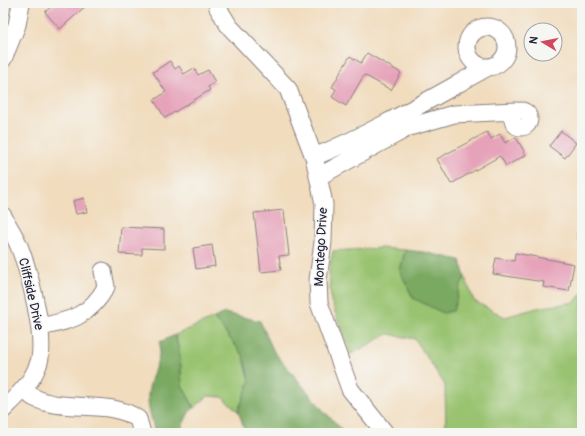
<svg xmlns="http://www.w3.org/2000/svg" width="585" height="436" font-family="Pangolin,sans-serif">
	<rect width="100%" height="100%" fill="#f6f6f2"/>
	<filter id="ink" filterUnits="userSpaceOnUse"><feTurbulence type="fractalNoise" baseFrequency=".025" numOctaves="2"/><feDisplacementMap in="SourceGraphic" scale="8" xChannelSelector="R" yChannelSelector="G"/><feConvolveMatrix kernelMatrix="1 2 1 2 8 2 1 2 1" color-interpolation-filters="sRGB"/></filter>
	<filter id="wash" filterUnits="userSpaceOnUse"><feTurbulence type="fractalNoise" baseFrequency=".012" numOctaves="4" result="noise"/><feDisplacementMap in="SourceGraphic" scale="16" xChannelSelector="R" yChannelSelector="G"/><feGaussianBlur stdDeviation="0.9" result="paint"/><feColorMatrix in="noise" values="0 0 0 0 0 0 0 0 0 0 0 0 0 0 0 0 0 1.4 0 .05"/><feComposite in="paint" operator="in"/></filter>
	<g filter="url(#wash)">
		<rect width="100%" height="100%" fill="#f1dcbd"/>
		<path fill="#99c36f" stroke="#5e7255" d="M582 224V250L577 234Z
			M381 248 405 250 400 271 413 298 422 302 457 298 458 287 465 277 474 301 505 317 537 308 575 302 582 293V433H446L445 385 415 339 388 334 351 354 331 301 329 271 333 251Z
			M214 318 243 355 250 381 238 411 222 397 208 396 194 408 182 385 180 355 175 335Z"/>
		<path fill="#7aa962" stroke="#4e664e" d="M405 250 423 252 460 260 465 277C458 288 457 299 453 311L443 313 413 298 400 271Z
			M225 313 260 321 274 352 323 410 345 433H246L238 411 250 381 243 355 214 318Z
			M175 335 180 355 182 385 194 408 189 412 179 433H155C153 422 147 407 148 396 149 377 161 362 160 342Z"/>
		<g id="blocks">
			<path fill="#e6a2b9" d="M56 3H89L60 29 45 12Z
				M367 53 401 73 391 90 364 75 346 106 332 97 336 89 332 87 350 56 361 63Z
				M170 61 175 69 179 66 184 74 194 68 198 75 208 70 215 82 208 87 210 90 165 118 154 100 166 92 153 72Z
				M561 131 576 143 565 158 549 146Z
				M487 132 491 139 500 134 505 143 516 137 526 155 506 166 500 156 451 184 437 159Z
				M84 198 87 212 76 214 73 201Z
				M284 210 289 255 279 256 281 270 261 272 254 213Z
				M121 227 164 229V249L142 248V255L119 254Z
				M212 245 215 266 196 269 193 248Z
				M515 253 574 264 569 291 543 287 544 282 493 274 496 258 514 261Z"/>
		</g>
	</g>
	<g filter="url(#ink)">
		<use href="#blocks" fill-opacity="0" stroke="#8a7f7c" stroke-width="1"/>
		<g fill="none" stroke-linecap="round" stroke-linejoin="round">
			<defs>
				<path id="minor" d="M217 3 218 8 229 26 288 89 314 157 324 204 323 242 318 280 319 303 350 389 385 433
					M467 47a20 20 0 1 1 40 0a20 20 0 1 1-40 0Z
					M3 59 17 25 21 3
					M513 119a8 8 0 1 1 16 0a8 8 0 1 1-16 0Z
					M314 157C375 132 430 99 488 67
					M318 177 409 127 454 114 517 111
					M3 216C8 226 15 236 19 246 29 271 48 341 38 365 31 384 17 396 3 410
					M40 327C70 321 90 316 106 287L103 271
					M25 388C27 391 30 396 33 397 63 414 110 398 138 419L142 433"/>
			</defs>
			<use href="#minor" stroke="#8a7f7c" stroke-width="19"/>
			<use href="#minor" stroke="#fff" stroke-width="17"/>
		</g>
	</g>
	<g text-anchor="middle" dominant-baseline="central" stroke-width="3" stroke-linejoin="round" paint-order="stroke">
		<g font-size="13" fill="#22223b" stroke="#f6f6f2">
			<text transform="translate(321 247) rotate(-87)">Montego Drive</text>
			<text transform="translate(31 294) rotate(77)">Cliffside Drive</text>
		</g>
	</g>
	<rect width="585" height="436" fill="none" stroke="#f6f6f2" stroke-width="16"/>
	<g transform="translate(543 42) rotate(280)"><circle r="19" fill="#f6f6f2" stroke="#a1a1a9"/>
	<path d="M0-3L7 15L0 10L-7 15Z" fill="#d1495b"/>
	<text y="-6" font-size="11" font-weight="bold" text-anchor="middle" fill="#22223b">N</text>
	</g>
</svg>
